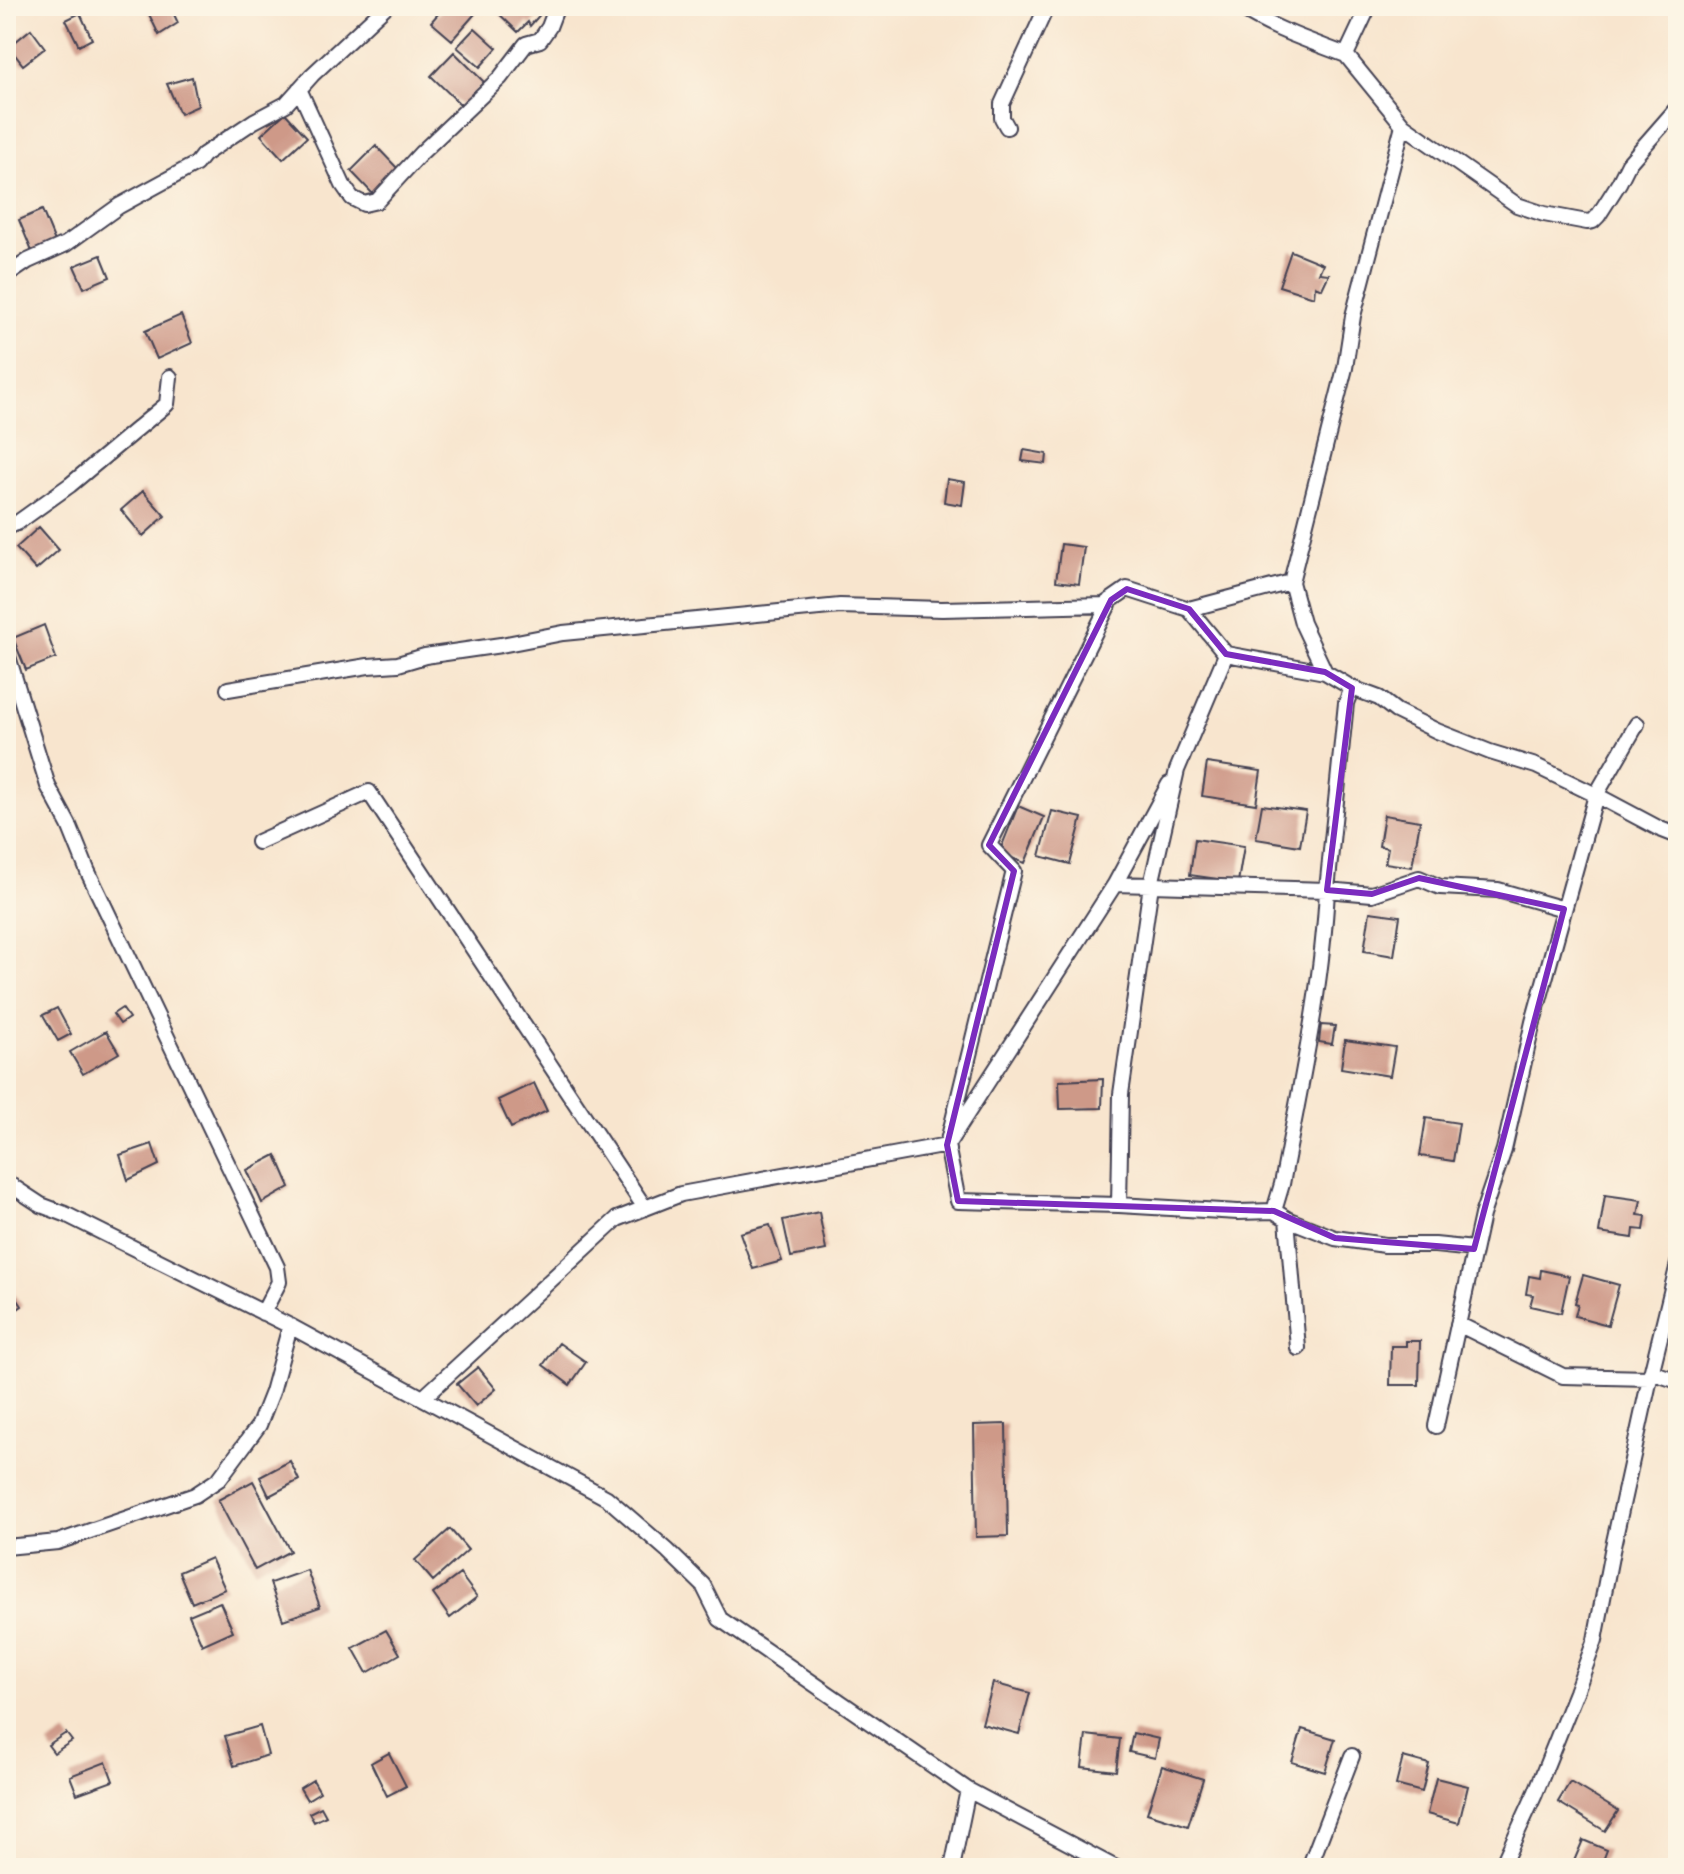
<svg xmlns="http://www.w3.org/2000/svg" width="1684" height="1874" font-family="'Playpen Sans',sans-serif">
	<rect width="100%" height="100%" fill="#fcf5e5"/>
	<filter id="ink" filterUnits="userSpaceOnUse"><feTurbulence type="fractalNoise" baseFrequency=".0125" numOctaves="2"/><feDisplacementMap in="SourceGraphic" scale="16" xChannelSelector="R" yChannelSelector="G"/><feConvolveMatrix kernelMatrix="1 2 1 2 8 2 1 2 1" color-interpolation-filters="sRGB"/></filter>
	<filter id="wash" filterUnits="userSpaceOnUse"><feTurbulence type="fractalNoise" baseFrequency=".006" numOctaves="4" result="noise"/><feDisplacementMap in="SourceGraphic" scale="32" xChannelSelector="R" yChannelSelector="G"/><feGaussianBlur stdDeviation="1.8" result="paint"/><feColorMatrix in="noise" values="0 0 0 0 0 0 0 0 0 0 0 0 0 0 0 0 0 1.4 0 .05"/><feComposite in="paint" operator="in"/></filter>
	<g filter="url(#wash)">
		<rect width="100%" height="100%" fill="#f8e5ce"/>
		<g id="blocks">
			<path fill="#ce9988" d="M145 6H170L178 23 159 35Z
				M445 6H479L481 7 452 40 431 22Z
				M491 6H538L543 11 530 26 528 22 518 32Z
				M80 13 92 39 79 46 66 20Z
				M475 28 497 48 480 67 457 47Z
				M31 29 45 48 23 65 9 47Z
				M454 52 484 82 462 106 431 76Z
				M192 77 198 106 180 114 167 84Z
				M285 113 307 137 283 159 261 135Z
				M376 146 398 169 373 194 351 171Z
				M42 210 56 244 33 254 19 220Z
				M1291 251 1323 264 1319 273 1329 274 1322 289 1315 286 1314 297 1279 286Z
				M101 255 110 277 84 288 74 266Z
				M181 315 192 343 157 359 145 331Z
				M1024 450 1047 454 1046 464 1022 461Z
				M947 479 965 482 962 505 944 502Z
				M143 491 165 516 143 536 121 510Z
				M39 527 59 550 36 570 16 548Z
				M1061 544 1084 547 1079 584 1056 581Z
				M44 625 56 658 26 670 13 638Z
				M1207 763 1261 771 1256 804 1202 796Z
				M1262 805 1306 811 1300 846 1256 839Z
				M1018 806 1044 817 1025 863 999 853Z
				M1052 811 1082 818 1070 864 1040 856Z
				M1384 815 1420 821 1412 867 1385 863 1388 848 1379 846Z
				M1195 839 1244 846 1238 882 1190 875Z
				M1370 912 1400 916 1394 956 1364 951Z
				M57 1008 71 1034 58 1041 43 1015Z
				M122 1008 129 1018 120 1024 113 1014Z
				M1321 1025 1335 1026 1332 1044 1319 1042Z
				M106 1031 119 1053 83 1074 70 1052Z
				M1345 1040 1395 1047 1390 1076 1341 1068Z
				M1103 1079 1102 1108 1060 1109 1059 1081Z
				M534 1083 547 1111 511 1128 498 1100Z
				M1426 1118 1459 1123 1453 1161 1420 1156Z
				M152 1144 159 1165 128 1180 120 1155Z
				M276 1155 290 1187 262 1203 247 1170Z
				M1605 1195 1641 1200 1638 1215 1646 1216 1644 1230 1634 1229 1633 1238 1599 1233Z
				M819 1212 826 1250 791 1257 783 1220Z
				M770 1225 782 1261 753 1269 740 1233Z
				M1541 1270 1569 1276 1561 1313 1530 1306 1533 1295 1526 1294 1529 1276 1540 1278Z
				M1583 1275 1619 1285 1608 1325 1575 1316 1578 1304 1575 1303Z
				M6 1282 22 1306 6 1317Z
				M1406 1341H1420L1419 1385H1390L1391 1346H1406Z
				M559 1343 586 1362 570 1385 543 1365Z
				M478 1367 496 1389 476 1406 457 1384Z
				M1006 1424 1008 1536 976 1537 974 1425Z
				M290 1461 299 1480 269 1496 260 1477Z
				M253 1481 290 1551 255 1570 218 1500Z
				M450 1529 468 1550 433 1581 415 1560Z
				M211 1558 225 1589 192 1603 179 1572Z
				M307 1570 320 1607 283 1620 270 1583Z
				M460 1574 477 1597 450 1618 433 1594Z
				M220 1602 233 1631 202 1645 189 1615Z
				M386 1630 400 1654 367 1673 353 1648Z
				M993 1683 1030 1693 1019 1734 982 1724Z
				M260 1726 268 1755 234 1766 225 1736Z
				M1302 1729 1335 1739 1325 1772 1292 1762Z
				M66 1733 72 1741 54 1753 48 1745Z
				M1133 1733 1159 1739 1155 1758 1129 1752Z
				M1086 1735 1120 1739 1116 1771 1082 1767Z
				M389 1753 406 1786 387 1796 371 1763Z
				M1403 1757 1429 1764 1422 1792 1396 1785Z
				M106 1762 113 1781 77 1794 70 1776Z
				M1162 1766 1203 1779 1188 1826 1147 1813Z
				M1436 1778 1468 1786 1459 1823 1427 1814Z
				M313 1780 320 1792 307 1800 300 1788Z
				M1570 1782 1618 1811 1605 1831 1558 1802Z
				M321 1807 326 1816 314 1822 309 1813Z
				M1583 1840 1607 1850 1600 1868H1571Z"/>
		</g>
	</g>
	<g filter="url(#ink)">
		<use href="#blocks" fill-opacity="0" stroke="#423f51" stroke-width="2"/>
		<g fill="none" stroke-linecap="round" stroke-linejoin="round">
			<defs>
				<path id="minor" d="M1237 6C1270 28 1310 41 1346 55
					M299 89 343 185 352 198 364 204 377 201 421 153 500 78 526 44 540 40 549 27 557 6
					M1403 125 1517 205 1544 214 1587 222 1593 221 1598 216 1619 183 1629 163 1678 107
					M1007 127 1002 118V104L1047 6
					M6 276 28 261 66 244 119 206 196 164 203 155 254 121 286 104 312 75 386 6
					M6 527 17 523 70 485 167 404 170 377
					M1291 582 1302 623 1325 672
					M1189 609 1291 582 1345 368 1353 316 1403 125 1346 55 1369 6
					M6 650 48 786 69 825 88 872 277 1267 279 1282 263 1313
					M228 689 368 666 398 664 425 656 501 645 563 633 840 606 942 609 1104 605 1127 589 1189 609 1226 654 1325 672 1352 688
					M1637 724 1596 795 1660 829 1678 836
					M258 842 369 792 645 1208
					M1115 884 1169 784
					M6 1182 41 1205 65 1214 290 1326 607 1498 667 1550 703 1585 720 1619 968 1790 1116 1868
					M1119 1205 958 1201 947 1145 1115 884 1151 885 1177 770 1226 654
					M1274 1211 1238 1212 1119 1205 1121 1094 1151 885 1327 890 1346 703 1352 688 1379 698 1396 711 1437 731 1490 752 1536 766 1596 795 1533 1022 1504 1150 1482 1215 1436 1426
					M1287 1219 1274 1211 1282 1184C1300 1087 1322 989 1327 890L1372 894 1419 878 1440 887 1498 890 1564 909
					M1458 1324 1563 1376 1650 1378
					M1298 1348 1287 1219 1335 1238 1385 1245H1435L1474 1249
					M1651 1372 1678 1381
					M423 1398 617 1219 681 1194 947 1145 1014 871 989 845 1111 600
					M6 1547 58 1542 195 1495 219 1479 259 1425 272 1392 290 1326
					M952 1868 968 1790
					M1309 1868 1352 1756
					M1501 1868 1535 1794 1576 1692 1595 1640 1612 1551 1650 1378 1678 1264"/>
			</defs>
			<use href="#minor" stroke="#423f51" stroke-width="18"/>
			<use href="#minor" stroke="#fff" stroke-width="14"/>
		</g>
	</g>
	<path fill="none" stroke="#7b2cbf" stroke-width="6" stroke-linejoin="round" d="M1127 589 1189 609 1226 654 1325 672 1352 688 1327 890 1372 894 1419 878 1564 909 1474 1249 1335 1238 1274 1211 958 1201 947 1145 1014 871 989 845 1111 600Z"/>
	<rect width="1684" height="1874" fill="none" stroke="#fcf5e5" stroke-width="32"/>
</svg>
